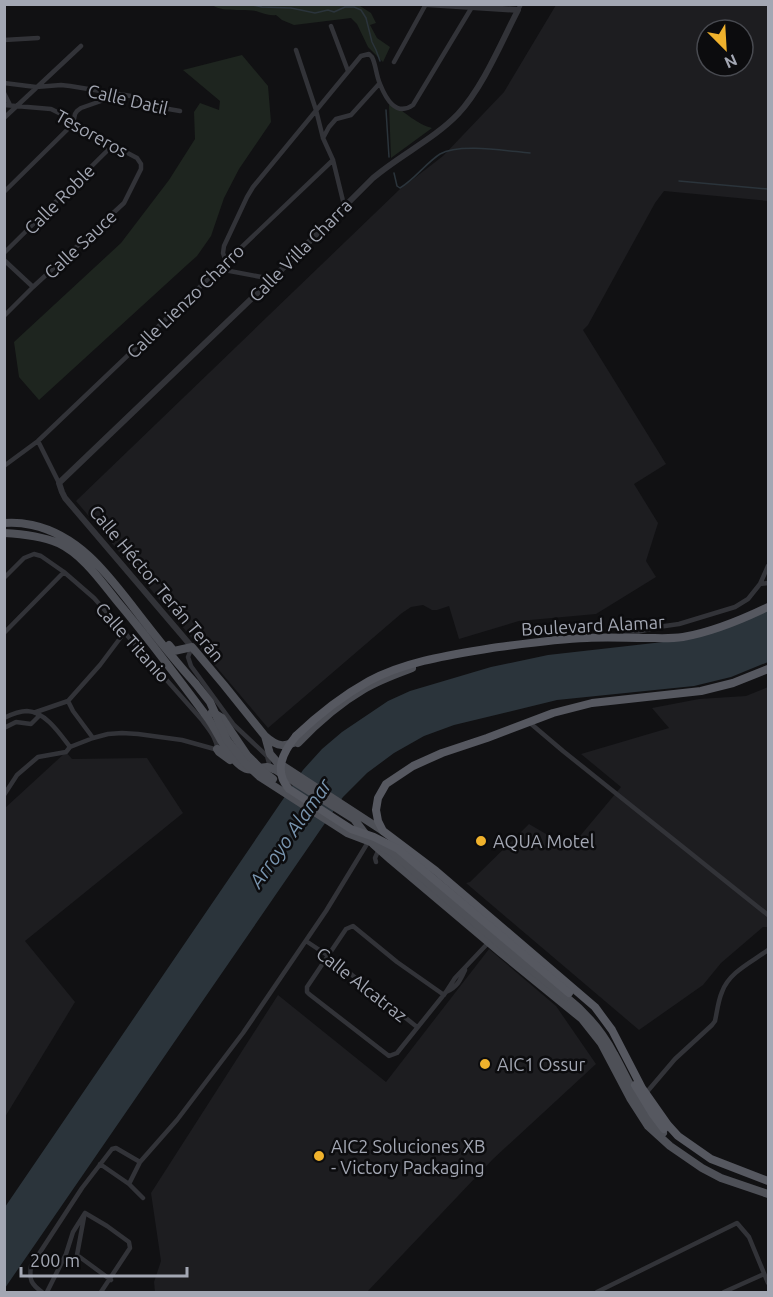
<svg xmlns="http://www.w3.org/2000/svg" width="773" height="1297" font-family="Ubuntu,sans-serif">
	<rect width="100%" height="100%" fill="#111113"/>
	<path fill="#1d1d20" fill-rule="evenodd" d="M556 5H768V201L664 191 655 203 588 325 583 330 666 464 634 484 658 523 646 561 656 577 596 614 519 621 459 639 449 606 437 610H432L423 605 411 607 402 613 268 728 76 501 399 190 443 156 504 92ZM707 30H743V66H707Z
		M768 687V927H763L721 963 703 985 639 1030 466 883 470 882 516 837 529 824 570 848 621 787 581 754 669 728 652 708 699 699 746 696Z
		M66 752 72 759 147 758 183 813 25 941 75 1002 5 1117V808Z
		M489 949 556 1006 596 1064 493 1159 367 1292H155L154 1282 161 1261 151 1193 278 995 386 1082Z"/>
	<path fill="#1e251f" d="M281 5 308 6 330 4 360 6 371 13 376 23 370 25 377 38 390 47 383 62 368 47 357 24 351 18 294 25 282 20 276 15C268 16 263 13 256 11 242 8 224 13 212 5Z
		M242 55 268 86 271 122 239 169 224 198 211 236 197 256 188 264 39 400 19 377 14 342 121 243 169 180 195 139 194 112 200 103 219 110 220 101 183 70Z
		M389 105H392C406 112 416 124 432 128L391 158Z"/>
	<path fill="#2b343b" d="M768 608V662L731 677 694 686 557 700 454 725 424 736 394 753 367 773 343 797 5 1288V1207L303 770 322 749 342 732 388 701 410 691 491 667 548 655 663 642Z"/>
	<g fill="none" stroke-linecap="round" stroke-linejoin="round">
		<path stroke="#2b343b" stroke-width="1.5" d="M248 4 262 7 291 8 315 13 328 10 334 12 345 7H354L361 10 366 18 372 42 376 50 380 61
			M386 110 389 157
			M394 173 397 186 400 188C415 179 426 163 440 154 459 143 507 151 530 153
			M679 181 768 189"/>
		<path stroke="#323338" stroke-width="4.5" d="M518 10 521 4
			M331 26 348 71
			M4 40 38 38
			M296 50 316 110 323 138 333 160 344 205
			M394 62 426 4
			M4 83 36 87 61 85 70 86 131 96 157 107 180 111
			M4 93 10 105
			M4 105 51 109 61 114 73 124 137 158 141 164V169L124 203 33 287 4 316
			M4 118 81 46
			M323 138 329 127 336 119 351 115 379 84
			M4 192 73 124 75 114 77 111 81 108 101 101 113 94
			M4 253 113 145
			M4 260 33 287
			M226 262 223 253 224 246 247 197 253 187 361 56 369 54 372 57C376 65 376 75 380 84 386 99 396 117 413 105L472 7
			M219 269 272 279
			M38 441 59 483
			M4 466 38 441 333 160
			M4 578 24 558 34 554 41 556 64 572 94 598 202 720C208 729 217 738 217 749
			M760 584 768 566
			M4 633 64 572
			M625 635 658 627 679 624 735 607 748 599 760 584 768 583
			M192 647 188 657 191 666 234 725 267 756 270 767
			M68 701 73 711 93 738
			M36 712 68 701 100 665 124 633
			M4 718C12 714 19 711 27 711 46 712 60 734 70 747
			M530 723 563 751 768 915
			M4 728 16 722 31 724 40 715
			M4 795 17 775 38 757 66 752 70 747 93 738 108 734 122 733 138 734 182 740 218 750
			M376 862 375 858 379 849
			M306 941 327 955 417 1027
			M446 992C457 987 460 981 465 970
			M444 995 397 962 353 926 346 929 307 987V992L309 994 389 1056 397 1053 446 992 455 978 489 942
			M646 1093 675 1059 712 1025 715 1021C717 1012 718 1001 722 992 729 972 752 962 768 950
			M100 1164 129 1184 143 1198
			M129 1184 140 1162 177 1120 243 1033 326 911 370 839
			M85 1213 107 1226 129 1242 130 1248 101 1292
			M84 1217 77 1255 111 1280
			M42 1292C31 1284 29 1280 31 1266L82 1188 112 1149 116 1148 140 1162
			M47 1292 66 1254 73 1232 85 1213
			M597 1292 737 1223 749 1237 768 1283
			M724 1292 764 1274"/>
		<path stroke="#323338" stroke-width="6" d="M192 647 65 498 62 492 59 483 272 279 373 178C400 155 434 139 458 114 483 87 501 43 518 10L425 4"/>
		<path stroke="#4e5057" stroke-width="8" d="M4 523C14 522 23 523 32 525 78 535 106 572 133 607 153 633 173 659 195 683
			M4 533C23 534 41 536 58 543 83 555 100 580 117 601 149 639 178 678 207 717 219 733 225 754 241 766 252 774 258 766 268 767 269 767 275 770 276 770L354 819 366 835
			M169 645 174 651 192 647 224 685 265 736C278 748 285 747 301 740
			M212 712 222 718 247 755 254 762
			M265 736 270 754 277 762 383 831
			M298 743C317 723 340 703 364 689 379 680 396 674 412 668
			M217 749 219 752 230 760
			M373 844 391 860 500 952 582 1019 601 1043 630 1098 648 1126 670 1146 702 1168 721 1178 768 1194
			M566 997C585 1012 602 1031 614 1054 629 1081 640 1110 663 1133"/>
		<path stroke="#565860" stroke-width="8" d="M768 669 733 683 701 691 592 703 553 713 487 738 442 753 413 766 386 784 378 798 376 810 378 821 383 831 436 871 595 1007 612 1030 642 1088 668 1125 678 1136 711 1159 768 1181
			M296 736C318 715 342 696 369 681 406 661 450 655 492 648 523 644 555 639 587 638 607 637 626 638 646 638 658 638 670 639 683 637 713 632 741 620 768 607
			M635 1085 652 1113 664 1129"/>
		<path stroke="#4e5057" stroke-width="8" d="M195 683 210 702 227 740 245 763 260 777 347 833 376 844 393 853 514 956 566 997
			M254 762 265 773 273 779"/>
		<path stroke="#565860" stroke-width="8" d="M296 736C283 752 273 771 289 789L351 829 374 837 398 849 569 993"/>
	</g>
	<g fill="#f0b22c" stroke="#0c0c0e" stroke-width="2">
		<circle cx="481" cy="841" r="6"/>
		<circle cx="485" cy="1064" r="6"/>
		<circle cx="319" cy="1156" r="6"/>
	</g>
	<g text-anchor="middle" dominant-baseline="central" stroke-width="5" stroke-linejoin="round" paint-order="stroke">
		<g font-size="18" fill="#a3a7b3" stroke="#0c0c0e">
			<text transform="translate(128 99) rotate(13)">Calle Datil</text>
			<text transform="translate(92 133) rotate(29)">Tesoreros</text>
			<text transform="translate(59 199) rotate(-45)">Calle Roble</text>
			<text transform="translate(80 244) rotate(-43)">Calle Sauce</text>
			<text transform="translate(300 250) rotate(-45)">Calle Villa Charra</text>
			<text transform="translate(185 301) rotate(-44)">Calle Lienzo Charro</text>
			<text transform="translate(157 583) rotate(50)">Calle Héctor Terán Terán</text>
			<text transform="translate(593 625) rotate(-3)">Boulevard Alamar</text>
			<text transform="translate(133 642) rotate(48)">Calle Titanio</text>
			<text transform="translate(362 984) rotate(38)">Calle Alcatraz</text>
		</g>
		<g font-size="18" fill="#a3a7b3" stroke="#0c0c0e" text-anchor="start">
			<text x="493" y="841">AQUA Motel</text>
			<text x="497" y="1064">AIC1 Ossur</text>
			<text x="331" y="1146">AIC2 Soluciones XB<tspan x="331" dy="21">- Victory Packaging</tspan></text>
		</g>
		<g font-size="20" font-style="italic" fill="#7995af" stroke="#0c0c0e">
			<text transform="translate(290 833) rotate(-55)">Arroyo Alamar</text>
		</g>
	</g>
	<rect width="773" height="1297" fill="none" stroke="#a3a7b3" stroke-width="12"/>
	<g transform="translate(725 48) rotate(156)"><circle r="28" fill="#0c0c0e" stroke="#484a50" stroke-width="1.5"/>
	<path d="M0-4.5L10 22L0 15L-10 22Z" fill="#f0b22c"/>
	<text y="-9" font-size="16" font-weight="bold" text-anchor="middle" fill="#a3a7b3">N</text>
	</g>
	<path d="M21 1267v9h166v-9" fill="none" stroke="#a3a7b3" stroke-width="3"/>
	<text x="30" y="1267" font-size="18" fill="#a3a7b3" stroke="#0c0c0e" stroke-width="4.5" paint-order="stroke">200 m</text>
</svg>
